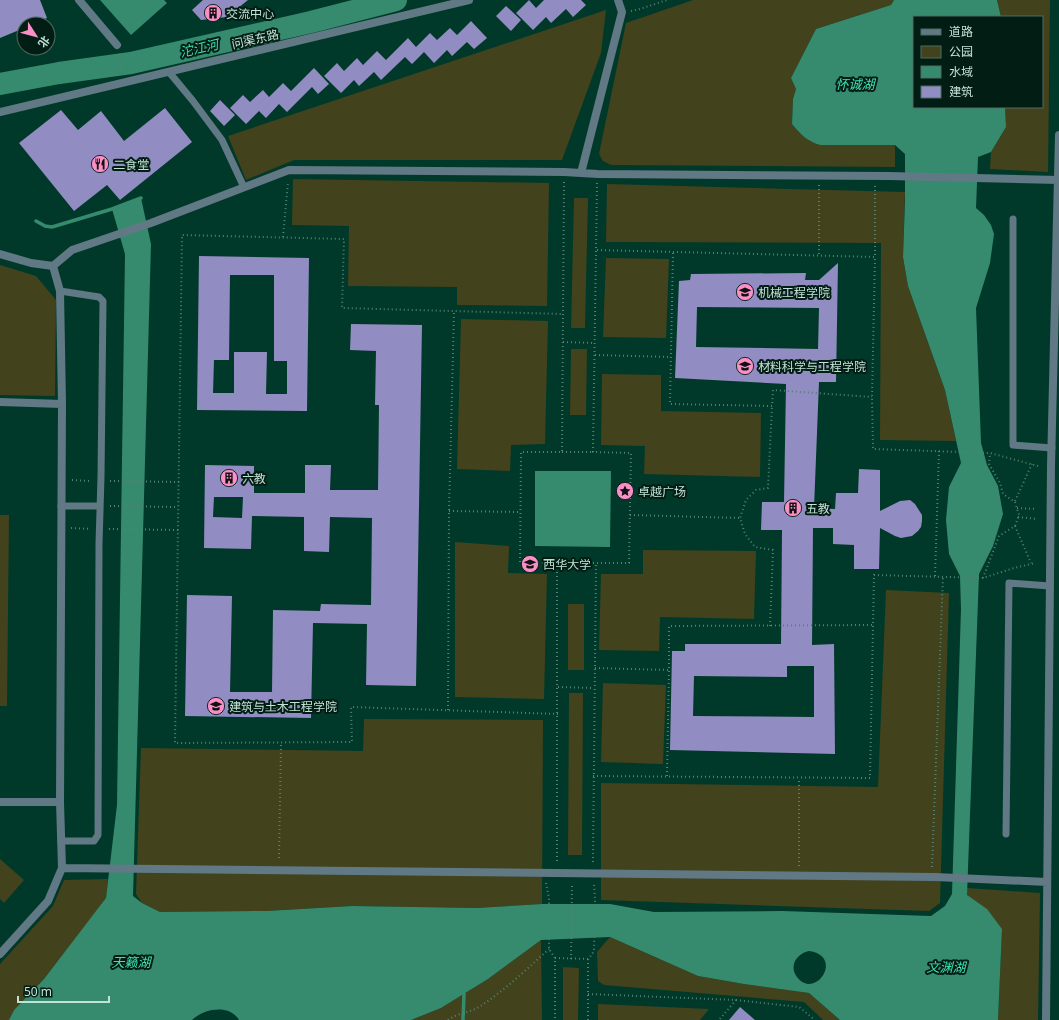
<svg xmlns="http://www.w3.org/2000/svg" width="1059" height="1020" font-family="'Noto Sans','Noto Sans SC',sans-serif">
	<rect width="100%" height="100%" fill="#003929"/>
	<path fill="#42421c" d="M693 0H894L891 5 816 29 791 78 796 89 793 99 792 124C801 135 807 141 820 145H895V167L611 165 603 161 599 154 626 23Z
		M997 0H1050L1048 172 990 169 991 152 1006 127 1005 107H1042V17H1001Z
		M606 10 601 53 562 160H294L246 180 228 136Z
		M293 179 549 183 547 306 457 305V287L348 286 349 226 292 225Z
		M607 184 905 192 903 257 908 286 945 390 956 441 880 440 881 243 606 242Z
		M574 198H588L585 328H571Z
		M606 258 669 259 666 338 603 337Z
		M0 265 36 276 56 300 55 396 0 395Z
		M461 319 548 321 545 444 511 445 510 471 457 469Z
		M571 349H587L586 415H570Z
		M602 374 661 375V411L761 413 760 477 644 474 645 446 601 445Z
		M0 515H9L7 706H0Z
		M455 542 509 546 508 573 547 574 544 699 455 697Z
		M643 550 756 551 754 619 660 617 659 651 599 650 601 574H643Z
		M886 590 949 593 940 903 929 911 601 900V783L878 787Z
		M568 604H584V670H568Z
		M603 683 666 685 663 764 601 762Z
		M569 693H583L582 855H568Z
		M364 719 543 720 542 904 477 908 352 906 267 911 160 912 142 903 136 894 141 748 363 751Z
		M0 859 24 880 4 903 0 899Z
		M108 879 106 899 44 979 14 1010 9 1020H0V964L53 906 64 880Z
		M967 888 1040 893 1038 1020H998L1002 929 967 895Z
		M610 937 698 976 744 984 809 993 840 1020H823L804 1002 604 985 598 981 597 952Z
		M541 940 542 1020H411L441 1008 488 979Z
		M563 967 579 968 578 1020H563Z
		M598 1004 709 1009 700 1020H598Z"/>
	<path fill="#368b6f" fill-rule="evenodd" d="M100 0H164L167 3 131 35Z
		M894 0H997L1001 17H914V107H1005L1006 127 991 152 978 157 976 208 984 215 991 225 994 234 990 263 976 308 981 443 987 465 998 486 1003 514 993 546 979 574 967 895 987 909 1002 929 998 1020H840L809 993 744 984 698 976 610 937 541 940 488 979 441 1008 411 1020H239C230 1004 204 1008 192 1020H9L14 1010 44 979 106 898 117 805 125 254 112 209 141 198 151 244 133 896 142 903 160 912 267 911 352 906 477 908 542 904H610L654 912 782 911 931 916 945 906 952 894 961 609 960 576 949 554 946 520 949 487 961 463 945 390 908 286 903 257 905 201V154L895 145H820C807 141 801 135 792 124L793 99 796 89 791 78 816 29 891 5ZM809 951C845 956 815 1001 797 977 788 965 798 953 809 951Z
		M535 471H611L610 547 535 546Z"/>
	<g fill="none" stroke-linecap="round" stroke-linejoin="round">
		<path stroke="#368b6f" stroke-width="3.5" d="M36 221 45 226 52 227 112 209 141 198
			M463 1020 464 994"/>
		<path stroke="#368b6f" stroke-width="22" d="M0 84 59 73 131 63 311 22 396 0"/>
	</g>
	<path fill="#918cc1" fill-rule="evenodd" d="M0 0H40L47 18 33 24H24V28L0 38Z
		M203 0H248L227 17 201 20 192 10Z
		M529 0 536 8 544 0H581L586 5 573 17 566 9 551 23 546 17 533 30 516 13Z
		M506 6 521 20 511 31 496 16Z
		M471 21 487 38 474 49 467 42 452 56 447 50 434 63 424 52 412 64 405 57 381 80 374 72 359 86 354 80 341 93 324 76 337 63 344 71 357 58 363 65 377 51 386 60 408 38 416 47 430 33 437 40 450 28 457 35Z
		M314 68 329 84 318 94 312 87 287 112 279 104 266 118 259 111 246 124 230 108 243 95 250 102 263 90 269 97 283 83 291 91Z
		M220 100 235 115 224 126 210 111Z
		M165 108 192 142 120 200 107 185 74 211 19 143 61 110 78 130 101 111 124 141Z
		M199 256 309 258 307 411 197 410ZM230 275H274V361H287V394H266L267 352H234V393H213L214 360H229Z
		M838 263 836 382H819L814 508 835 509 836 493H858L859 469 880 470V511L900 501 910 500 915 504 922 515V521L921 527 918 531 912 536 901 538 895 536 880 528 879 569H854V545L833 544V528H813L812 645 834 644 835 754 670 750 672 651H685V644H781L782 530H761L762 502H784L786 384 675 378 679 281 690 280 691 274 806 273 805 280H819ZM697 307 819 308 818 349 696 347ZM787 666H814V717L693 716 694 676 787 677Z
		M351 324 422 325 416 686 366 685 367 624 313 623 311 718 185 716 187 595 232 596 230 692H272L273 610 320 611 321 604 371 605 372 518 330 517 329 552 304 551V517L252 516 251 549 204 548 205 465 254 466V493H305V465H331L330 490H378L379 405H375L376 351 350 350ZM214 497H243L242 518 213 517Z
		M740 1007 755 1020H729Z"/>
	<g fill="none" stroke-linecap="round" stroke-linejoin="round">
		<path stroke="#548274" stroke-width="2" stroke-dasharray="1 3" stroke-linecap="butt" d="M631 11 640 9 667 0
			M119 54 122 73
			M819 185V256
			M875 186V257
			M283 237 288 182
			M597 250 875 257 872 397 873 449 990 453 1038 466
			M673 253 670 404 772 406 773 390 872 397
			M563 342 595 343
			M595 355 671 357
			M562 452H593
			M72 480 91 481
			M110 481 179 482
			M1015 501 1032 464
			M110 506 178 507
			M1017 508 1037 509
			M449 511 520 512
			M630 515 740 518
			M1018 517 1037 519
			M1015 526 1031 563
			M71 528 91 529
			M109 529 178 530
			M557 563H596
			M935 576 939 451
			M983 578 999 536 1015 526 1019 515 1015 502 1003 494 1000 483 989 464 990 453
			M770 626 773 550 755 547 745 534 740 518 746 500 756 490 768 488 772 406
			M595 668 669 670V626L873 625
			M558 687 594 688
			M448 710 449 511 454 312
			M558 714 351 707 352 742 175 743 182 235 344 239 342 308 563 314
			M593 776 870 778 874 575 983 578 1014 568 1035 563
			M667 776 669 670
			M279 858 281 743
			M557 861V563H520L521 452H562L564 181
			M593 862 596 563H629L631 453 593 452 597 183
			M799 866V778
			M932 867 943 576
			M546 883 549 898V949L555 958V1020
			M555 958 589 959
			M571 959 572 884
			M588 994 736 1000 719 1020
			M736 1000 799 1007 815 1020
			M448 1020C457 1013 469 1013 479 1007 504 991 527 969 549 949
			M588 1020V960L594 951 595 900 594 884"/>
		<path stroke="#607985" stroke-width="7" d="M169 72 193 101 222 140 242 183
			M1013 219V445L1052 448
			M60 291 99 297 103 301 101 477 99 544 98 835 94 841H61
			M61 506H100
			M1006 834 1009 583 1050 586"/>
		<path stroke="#607985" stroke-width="8" d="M79 0 117 45
			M0 112 469 0
			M581 173 622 12 618 0
			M0 254 31 263 53 266
			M0 402 62 404
			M0 802H60
			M62 868 935 877 1047 882
			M0 954 48 901 62 868 60 802 62 404 60 291 53 266 72 250 151 223 289 170 564 172 598 174 889 176 1058 180
			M1046 1020 1051 466 1059 135"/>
	</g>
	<defs>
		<symbol id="building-disc" viewBox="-11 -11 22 22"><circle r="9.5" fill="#fa8fc7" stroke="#021d14"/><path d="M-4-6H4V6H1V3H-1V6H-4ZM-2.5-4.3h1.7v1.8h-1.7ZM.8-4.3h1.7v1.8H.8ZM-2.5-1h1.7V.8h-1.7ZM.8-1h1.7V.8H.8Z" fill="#111"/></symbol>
		<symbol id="restaurant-disc" viewBox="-11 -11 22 22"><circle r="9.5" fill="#fa8fc7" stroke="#021d14"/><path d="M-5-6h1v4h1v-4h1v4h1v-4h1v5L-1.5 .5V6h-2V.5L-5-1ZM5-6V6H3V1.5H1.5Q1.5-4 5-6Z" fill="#111"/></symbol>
		<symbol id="university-disc" viewBox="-11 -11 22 22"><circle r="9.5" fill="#fa8fc7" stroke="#021d14"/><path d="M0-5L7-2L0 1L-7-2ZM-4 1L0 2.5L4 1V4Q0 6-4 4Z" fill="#111"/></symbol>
		<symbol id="sight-disc" viewBox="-11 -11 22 22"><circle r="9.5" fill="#fa8fc7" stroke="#021d14"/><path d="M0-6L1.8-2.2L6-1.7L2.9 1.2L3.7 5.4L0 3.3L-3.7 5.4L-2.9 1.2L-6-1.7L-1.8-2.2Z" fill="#111"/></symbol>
	</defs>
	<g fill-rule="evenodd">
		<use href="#building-disc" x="203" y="3" width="20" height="20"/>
		<use href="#restaurant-disc" x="90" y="154" width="20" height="20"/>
		<use href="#university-disc" x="735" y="282" width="20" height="20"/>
		<use href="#university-disc" x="735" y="356" width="20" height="20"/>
		<use href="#building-disc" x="219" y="468" width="20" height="20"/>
		<use href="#sight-disc" x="615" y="481" width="20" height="20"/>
		<use href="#building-disc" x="783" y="498" width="20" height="20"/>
		<use href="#university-disc" x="520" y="554" width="20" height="20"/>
		<use href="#university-disc" x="206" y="696" width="20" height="20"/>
	</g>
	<g text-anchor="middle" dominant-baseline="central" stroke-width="4" stroke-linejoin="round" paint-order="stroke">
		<g font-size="12" fill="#c2e2d5" stroke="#021d14" text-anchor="start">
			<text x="226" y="13">交流中心</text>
			<text x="113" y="164">二食堂</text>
			<text x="758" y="292">机械工程学院</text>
			<text x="758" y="366">材料科学与工程学院</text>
			<text x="242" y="478">六教</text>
			<text x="638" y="491">卓越广场</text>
			<text x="806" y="508">五教</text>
			<text x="543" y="564">西华大学</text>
			<text x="229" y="706">建筑与土木工程学院</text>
		</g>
		<g font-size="12" fill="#c2e2d5" stroke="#021d14">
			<text transform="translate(255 39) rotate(-13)">问渠东路</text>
		</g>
		<g font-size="13" font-style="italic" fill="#40e1b1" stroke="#021d14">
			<text transform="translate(199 48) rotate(-13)">沱江河</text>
			<text x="855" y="84">怀诚湖</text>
			<text x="131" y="962">天籁湖</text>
			<text x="946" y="967">文渊湖</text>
		</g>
	</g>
	<rect x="913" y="16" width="130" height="92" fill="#021d14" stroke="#4f6c61"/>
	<rect x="921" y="29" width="20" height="6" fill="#607985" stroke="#4f6c61"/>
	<text x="949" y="36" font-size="12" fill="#c2e2d5">道路</text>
	<rect x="921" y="46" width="20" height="12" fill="#42421c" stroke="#4f6c61"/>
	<text x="949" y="56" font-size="12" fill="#c2e2d5">公园</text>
	<rect x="921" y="66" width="20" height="12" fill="#368b6f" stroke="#4f6c61"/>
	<text x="949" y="76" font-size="12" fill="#c2e2d5">水域</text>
	<rect x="921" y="86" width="20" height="12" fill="#918cc1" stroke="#4f6c61"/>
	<text x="949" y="96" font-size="12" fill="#c2e2d5">建筑</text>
	<g transform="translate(36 36) rotate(126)"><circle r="19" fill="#021d14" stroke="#4f6c61"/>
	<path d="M0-3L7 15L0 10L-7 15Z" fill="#fa8fc7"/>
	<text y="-6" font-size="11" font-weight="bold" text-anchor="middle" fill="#c2e2d5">北</text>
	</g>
	<path d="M18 996v6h91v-6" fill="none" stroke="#c2e2d5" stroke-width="2"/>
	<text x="24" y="996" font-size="12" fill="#c2e2d5" stroke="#021d14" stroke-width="3" paint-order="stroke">50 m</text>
</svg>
